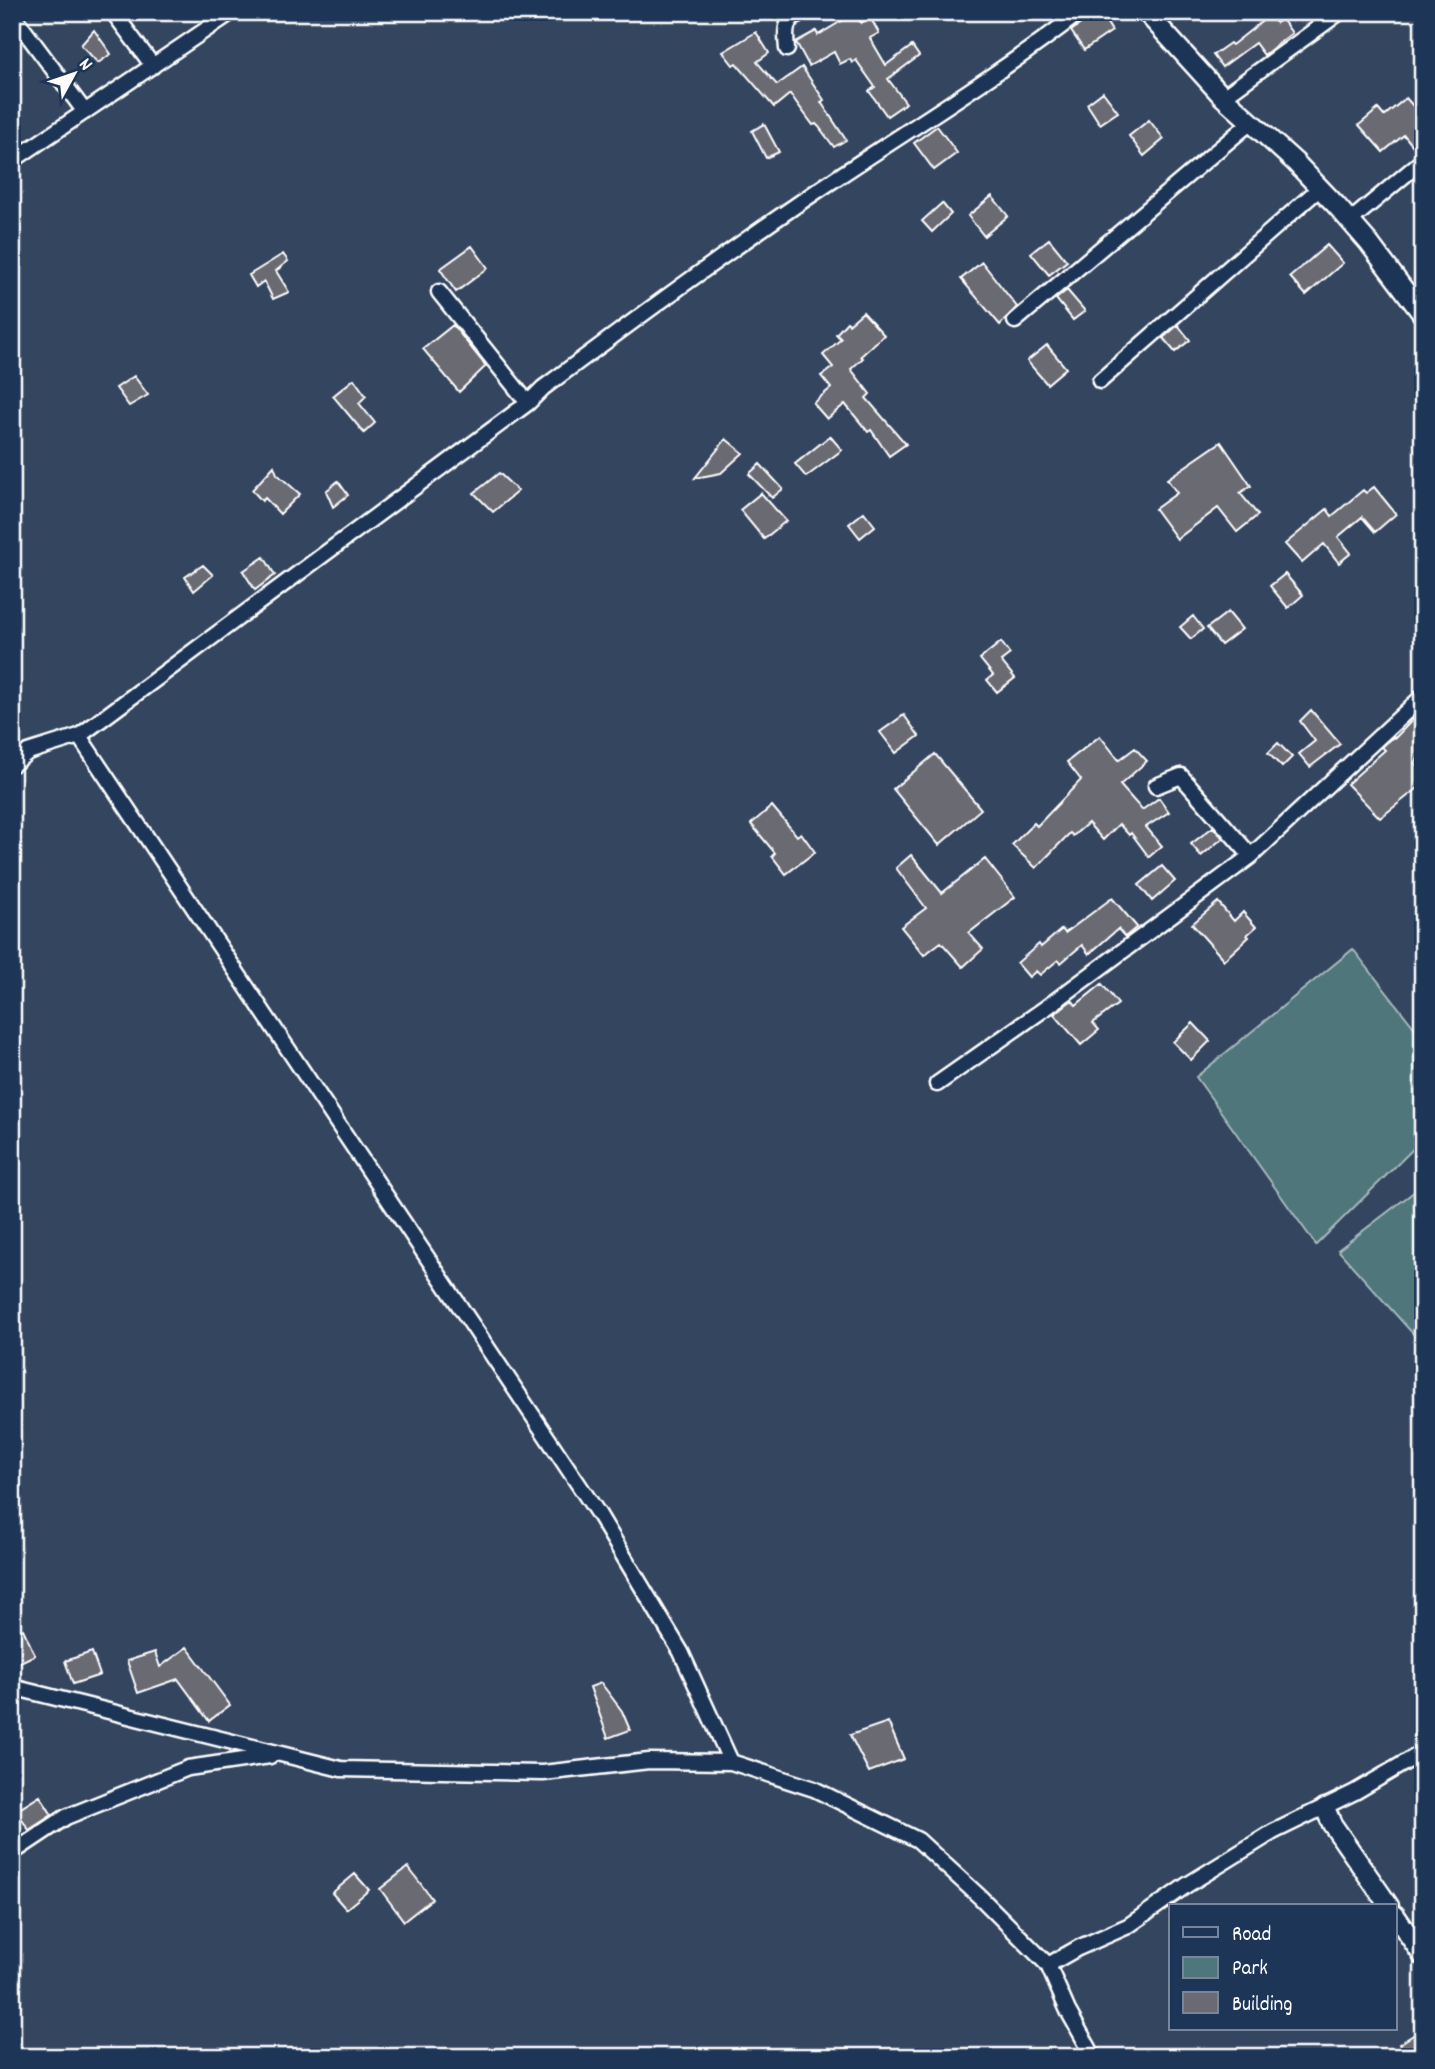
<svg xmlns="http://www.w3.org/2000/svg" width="1435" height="2069" font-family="Dekko,sans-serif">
	<rect width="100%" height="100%" fill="#34455f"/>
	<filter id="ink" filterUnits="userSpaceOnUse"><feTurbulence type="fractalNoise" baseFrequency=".0143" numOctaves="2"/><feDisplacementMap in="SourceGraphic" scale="14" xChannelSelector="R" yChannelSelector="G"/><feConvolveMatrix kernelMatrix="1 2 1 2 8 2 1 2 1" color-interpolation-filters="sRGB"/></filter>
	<g filter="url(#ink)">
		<path fill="#4f767a" stroke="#a7babc" stroke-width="2" d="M1353 949 1423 1039V1139L1316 1245 1196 1077Z
			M1423 1185V1345L1338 1250Z"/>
		<path fill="#6a6a73" stroke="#fff" stroke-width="2" d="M1091 12H1100L1112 31 1084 50 1071 31 1086 20Z
			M855 13 861 23 870 17 879 33 870 38 886 65 912 46 919 56 888 79 906 103 887 116 869 91 875 87 856 60 852 63 850 59 840 64 834 52 809 66 796 42 816 31 818 35Z
			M1270 15 1276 23 1282 19 1292 33 1264 55 1255 43 1222 67 1213 55 1230 43 1232 45Z
			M94 30 111 54 98 63 81 45Z
			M756 32 769 53 757 62 777 85 802 67 824 100 821 102 846 140 834 147 819 127 816 124 813 125 790 94 774 107 736 63 733 65 723 52Z
			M1103 92 1118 112 1100 124 1087 104Z
			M1406 98 1423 117V138L1413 146 1404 135 1383 152 1359 125 1378 109 1384 116Z
			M1149 120 1164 139 1144 156 1129 136Z
			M764 124 779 152 766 158 752 131Z
			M937 126 957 153 934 170 914 143Z
			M992 196 1008 216 984 236 968 216Z
			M942 203 951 214 932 232 922 221Z
			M1049 239 1067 261 1049 275 1031 253Z
			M1327 245 1343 263 1306 295 1290 277Z
			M472 246 488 268 456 292 440 269Z
			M283 254 288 261 276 271 289 292 273 299 264 281 256 287 249 275Z
			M982 262 1017 307 1000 325 961 279Z
			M1067 290 1085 311 1073 320 1056 299Z
			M863 312 884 335 861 356 863 358 851 369 870 394 866 398 906 444 889 456 871 430 868 432 845 404 827 419 813 403 831 388 821 376 833 367 823 355 841 339 836 334 847 322 849 324Z
			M453 325 486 366 459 392 423 349Z
			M1178 325 1190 340 1175 352 1163 338Z
			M1047 345 1066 368 1047 384 1027 361Z
			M134 376 148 395 129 406 116 388Z
			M354 379 366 396 359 403 375 423 364 433 333 396Z
			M830 436 842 450 806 477 795 464Z
			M726 439 743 453 721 473 695 478Z
			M1221 442 1251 486 1240 493 1258 515 1237 532 1218 508 1177 539 1155 509 1177 493 1167 479Z
			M760 464 783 489 772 498 749 474Z
			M274 466 277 474 300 494 280 514 265 498 262 501 252 490Z
			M499 473 518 491 493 512 474 493Z
			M338 481 348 495 333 507 326 491Z
			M1374 487 1396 514 1375 532 1362 517 1338 537 1351 553 1339 563 1324 544 1302 563 1285 544 1327 509 1332 516 1363 490 1366 493Z
			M761 493 786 521 764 539 740 510Z
			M864 512 875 526 860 538 849 524Z
			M264 557 275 575 255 590 243 571Z
			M203 565 213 575 194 591 185 577Z
			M1285 574 1303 595 1288 608 1270 586Z
			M1228 612 1242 629 1221 645 1207 628Z
			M1193 616 1203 629 1191 639 1180 627Z
			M1001 642 1010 654 1001 661 1015 678 997 692 987 680 993 675 980 659Z
			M1423 709V752L1415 763 1423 772V784L1380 818 1347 784 1385 750 1382 747 1393 737 1395 738Z
			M1311 710 1340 744 1310 767 1299 754 1315 741 1300 721Z
			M904 715 919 736 896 753 880 732Z
			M1100 736 1119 760 1135 748 1147 761 1120 785 1142 810 1159 798 1169 812 1146 827 1162 846 1149 857 1131 833 1129 835 1119 824 1103 840 1088 823 1073 836 1070 833 1036 868 1012 845 1034 823 1037 826 1081 780 1067 762Z
			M1278 743 1292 757 1282 767 1268 753Z
			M935 754 981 809 939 845 893 789Z
			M772 806 797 836 801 833 815 852 786 874 772 856 775 853 751 824Z
			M1213 827 1223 838 1201 856 1191 844Z
			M911 855 942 893 985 859 1015 897 969 933 983 949 963 967 941 942 924 955 901 927 926 908 896 868Z
			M1162 866 1175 881 1152 901 1139 885Z
			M1112 898 1137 927 1125 937 1118 929 1089 954 1082 945 1061 963 1058 960 1040 975 1036 971 1029 977 1017 963 1039 944 1041 947 1062 929 1065 933Z
			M1218 902 1234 921 1243 912 1256 927 1247 935 1249 937 1224 960 1192 924Z
			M1102 984 1118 1004 1093 1023 1099 1030 1081 1045 1054 1014 1072 1000 1076 1005Z
			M1193 1023 1210 1041 1191 1060 1173 1042Z
			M23 1629 35 1655 12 1666V1634Z
			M187 1647 230 1705 209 1721 178 1679 138 1693 127 1661 155 1652 160 1667Z
			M92 1652 100 1675 73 1684 65 1661Z
			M601 1683 622 1711 630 1730 608 1738 590 1687Z
			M888 1722 904 1759 869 1772 850 1735Z
			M40 1796 52 1815 29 1830 16 1811Z
			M408 1867 432 1899 404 1921 380 1889Z
			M355 1874 369 1890 346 1909 332 1893Z
			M1423 2029V2057H1407L1399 2044Z"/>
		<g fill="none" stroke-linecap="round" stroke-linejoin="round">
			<defs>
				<path id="minor" d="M113 12 153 66
					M12 14 85 112
					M787 49C785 31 784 19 803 12
					M1223 97 1340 12
					M12 161 232 12
					M1350 221 1423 160
					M439 292 528 403
					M1015 321 1251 122
					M1100 381 1320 188
					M79 736 599 1515 681 1652 731 1762
					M12 765 28 752 79 736 528 403 543 388C640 316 737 244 838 177 919 123 1003 72 1080 12
					M1156 786 1181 776 1251 856
					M937 1084 1047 1007 1251 856 1423 696
					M12 1687 341 1769 543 1773 649 1761 731 1762 814 1789 918 1840 980 1897 1048 1965
					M12 1853 66 1817 188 1768 270 1756
					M1094 2057 1068 2011 1048 1965 1078 1948 1128 1926 1187 1885 1273 1832 1355 1792 1423 1752"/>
				<path id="tertiary" d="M1146 12 1223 97 1295 162 1336 205 1369 243 1423 315
					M1325 1808 1332 1824 1389 1906
					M1395 1915 1423 1956"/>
			</defs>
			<use href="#minor" stroke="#fff" stroke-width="19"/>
			<use href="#tertiary" stroke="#fff" stroke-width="23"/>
			<use href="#minor" stroke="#1d3557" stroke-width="14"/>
			<use href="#tertiary" stroke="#1d3557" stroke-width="18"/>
		</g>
	</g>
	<rect width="1435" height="2069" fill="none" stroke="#1d3557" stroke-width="42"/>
	<rect x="21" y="21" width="1393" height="2027" fill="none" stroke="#fff" stroke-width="2.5" filter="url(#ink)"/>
	<rect x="1169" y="1904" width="228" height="126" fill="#1d3557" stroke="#77869a" stroke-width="2"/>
	<rect x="1183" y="1927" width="35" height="10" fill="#1d3557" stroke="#77869a" stroke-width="2"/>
	<text x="1232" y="1940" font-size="21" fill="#ffffff">Road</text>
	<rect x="1183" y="1957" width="35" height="21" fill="#4f767a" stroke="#77869a" stroke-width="2"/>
	<text x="1232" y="1974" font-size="21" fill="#ffffff">Park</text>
	<rect x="1183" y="1992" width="35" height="21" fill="#6a6a73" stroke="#77869a" stroke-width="2"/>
	<text x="1232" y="2010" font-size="21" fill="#ffffff">Building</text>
	<g transform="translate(74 74) rotate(50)" stroke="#1d3557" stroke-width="5" paint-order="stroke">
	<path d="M0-5L12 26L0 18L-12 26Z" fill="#ffffff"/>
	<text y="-10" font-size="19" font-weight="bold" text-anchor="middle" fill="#ffffff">N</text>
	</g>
</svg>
